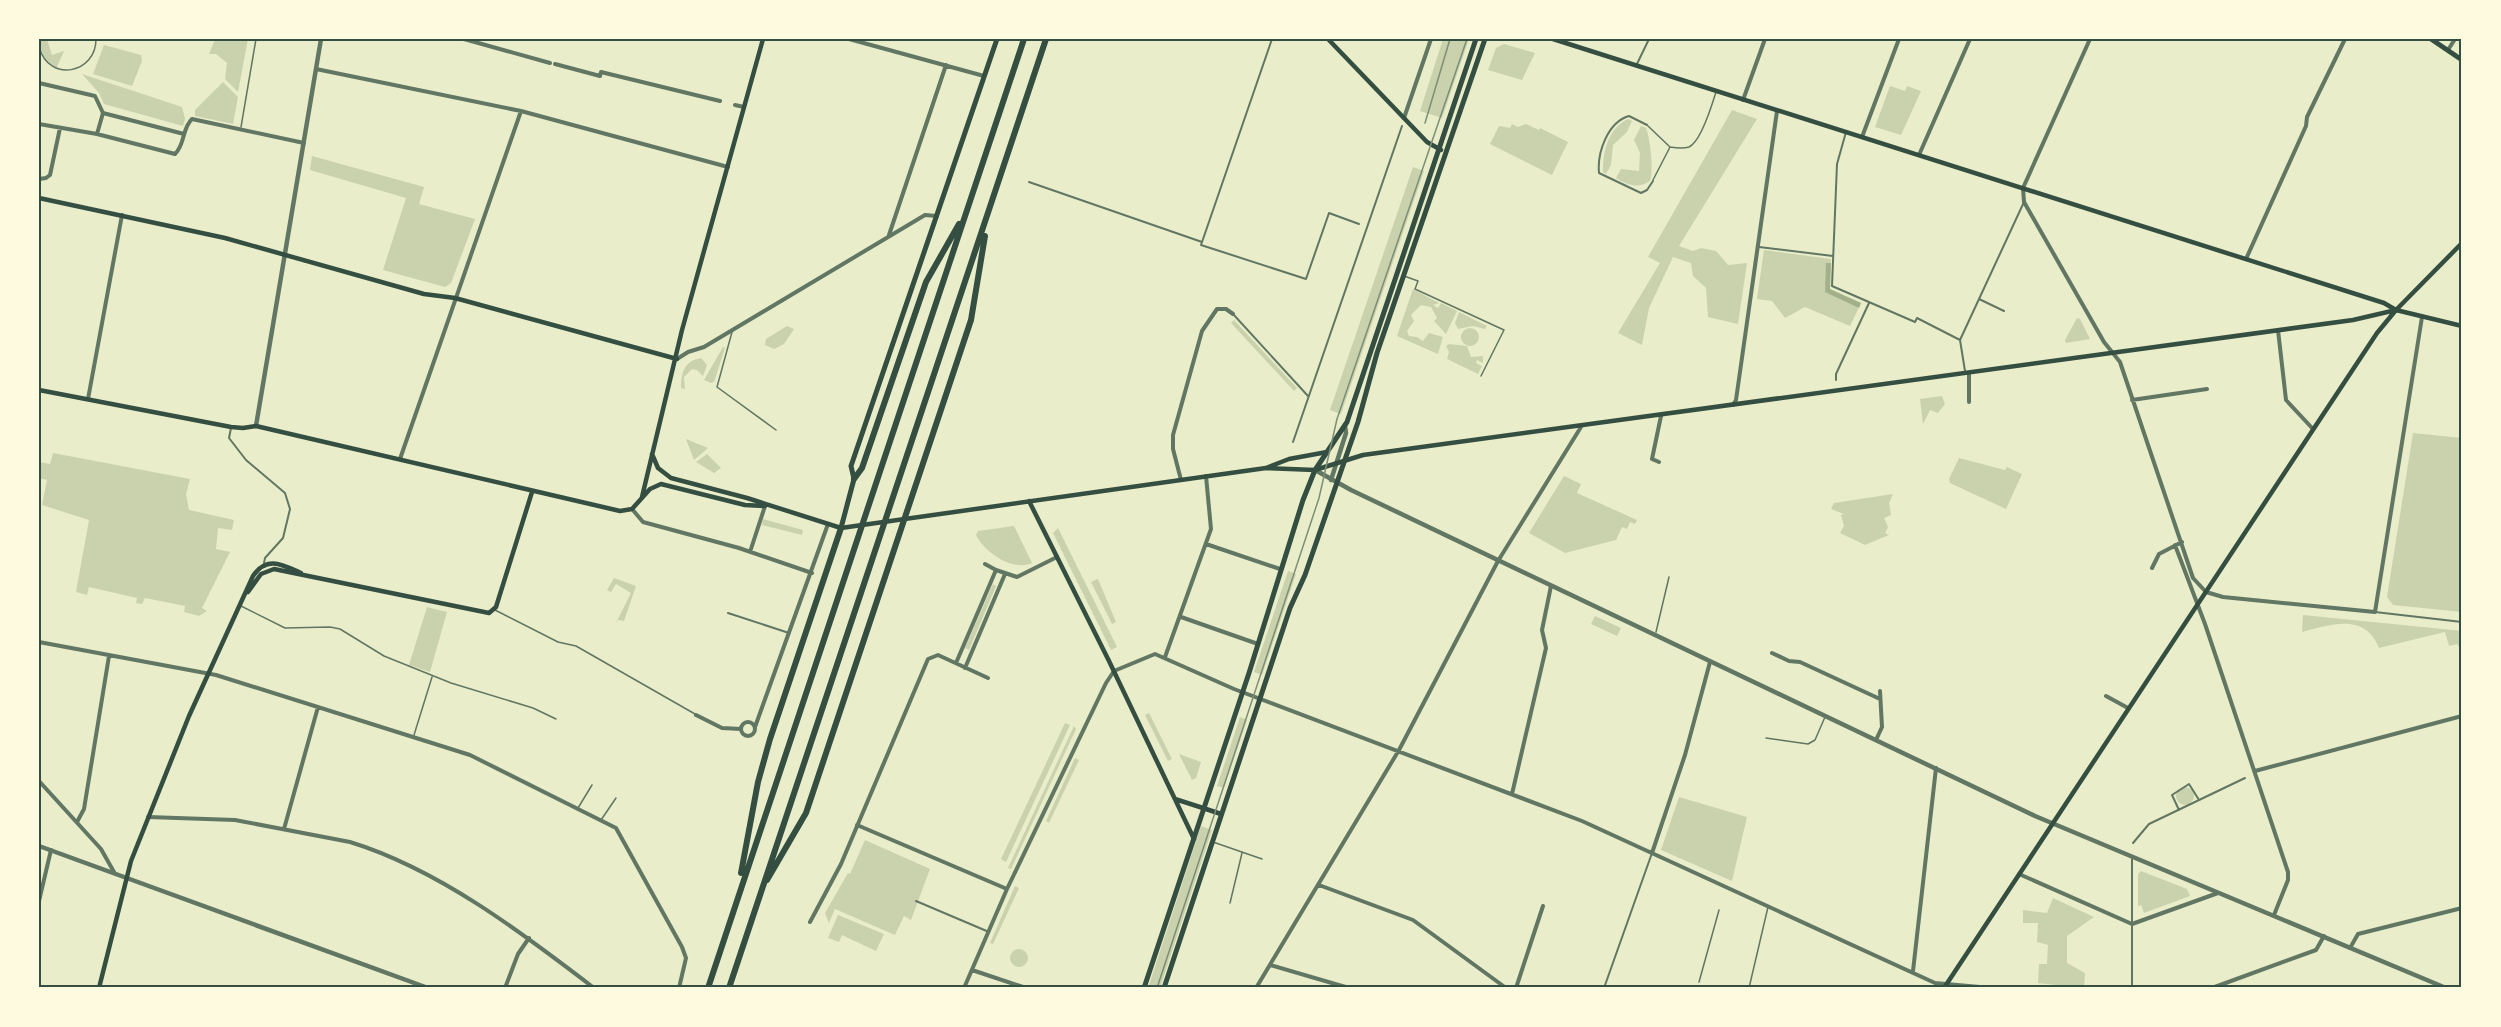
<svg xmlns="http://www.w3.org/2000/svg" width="2501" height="1027" font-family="'Noto Serif',serif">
	<rect width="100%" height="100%" fill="#e9edc9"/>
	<path fill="#cad2ad" d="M39 39H47L52 55 64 51 56 69 41 54Z
		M215 39H248L238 92 225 79 227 63 216 54H209Z
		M1443 39H1469L1442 118 1420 111Z
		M1504 44 1535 53 1522 80 1488 70 1496 48Z
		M104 45 141 55 142 61 132 86 93 74Z
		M82 74 182 107 185 119 183 126 104 104 99 93Z
		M223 82 238 97 233 124 195 116V110Z
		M1890 86 1905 91 1907 86 1921 91 1901 135 1875 127Z
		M1732 110 1757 119 1679 246 1693 251 1701 248 1716 251 1728 265 1747 263 1738 324 1708 317 1706 288 1693 276 1691 263 1673 257 1649 308 1642 345 1618 333 1660 263 1648 257Z
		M1628 119 1632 121 1627 132 1613 145 1611 165 1606 174 1603 172C1603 153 1607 129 1628 119Z
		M1512 124 1518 127 1526 124 1539 130 1540 128 1568 142 1552 175 1490 144 1499 126 1510 128Z
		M1641 126 1646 128C1650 138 1654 169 1650 181 1638 189 1627 185 1616 178L1621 169 1639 171 1640 153 1634 140Z
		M312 156 424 187 419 204 475 219 451 283 445 287 383 270 406 198 310 170Z
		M1413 167 1424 171 1341 414 1330 410Z
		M1764 250 1831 259 1830 289 1861 303 1850 326 1805 307 1785 318 1772 301 1757 299Z
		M1413 289 1439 303 1433 305 1438 308 1441 303 1457 311 1446 334 1434 321 1437 318 1431 307 1421 305 1411 315 1414 321 1407 331 1409 336 1417 337 1423 341 1429 333 1443 337 1438 354 1397 336Z
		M1459 312 1487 326 1485 329 1473 326 1458 329 1455 323Z
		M2077 318 2080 319 2090 339 2066 343 2065 340Z
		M1234 320 1297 388 1294 391 1231 323Z
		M787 326 794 329 784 344 774 349 765 345 766 339Z
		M1461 337a9 9 0 1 1 18 0a9 9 0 1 1-18 0Z
		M1449 344 1467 346 1471 357 1483 356V363L1477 360 1476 363 1482 366 1478 374 1447 359 1449 352 1446 346Z
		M723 347 725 348 714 382 711 383 704 380Z
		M701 358 707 365 703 376 697 370 692 369 684 377 685 389 681 388C681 373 684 361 701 358Z
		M1942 396 1945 404 1938 413 1930 410 1923 424 1920 399Z
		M2413 433 2462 438V612L2393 605 2387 597Z
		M686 439 708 448 694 460Z
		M53 453 190 479 186 494 189 510 234 520 232 530 218 528 216 549 230 552 202 608 207 611 199 616 184 612 185 606 145 598 142 604 136 603 137 598 89 587 87 595 76 592 89 520 42 505 47 480 39 478V462L50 464Z
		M707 454 721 468 714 473 696 462Z
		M1959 458 2005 470 2007 467 2022 474 2006 509 1950 483 1949 479Z
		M1564 476 1581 484 1577 493 1637 520 1635 524 1630 522 1627 529 1622 527 1616 540 1565 553 1529 533Z
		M1893 494 1889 503 1891 515 1884 518 1888 527 1885 533 1889 535 1865 545 1840 533 1844 526 1841 515 1844 514 1831 509 1834 503Z
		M763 519 803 530 802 535 762 525Z
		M1014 526 1032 563C1013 572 984 552 976 535L978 531Z
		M1058 528 1117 647 1111 650 1053 533Z
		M1288 571 1296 574 1262 675 1254 672Z
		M614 578 636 586 624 621 618 620 615 625 631 593 616 584 611 592 607 590Z
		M1098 579 1116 622 1112 624 1091 582Z
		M993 584 996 586 969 650 965 648Z
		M427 607 447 612 430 672 409 665Z
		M2303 615 2462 631V651L2457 644 2449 646 2445 632 2379 648C2364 612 2331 625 2302 632Z
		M1595 616 1621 628 1617 636 1591 624Z
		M1149 713 1172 759 1168 761 1145 715Z
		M1240 717 1247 720 1224 788 1217 786Z
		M1065 723 1070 725 1006 862 1001 859Z
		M1074 726 1076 729 1011 869 1008 868Z
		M1179 754 1201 762 1196 778 1192 780Z
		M1075 758 1079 760 1049 823 1046 821Z
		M2176 796a9 9 0 1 1 18 0a9 9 0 1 1-18 0Z
		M1679 797 1747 817 1732 881 1661 850Z
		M1201 826 1212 830 1160 988H1148Z
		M865 840 930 869 911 920 904 916 895 935 835 909 829 923 825 913 848 873 850 874Z
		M2141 871 2187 889 2190 896 2144 913 2141 905 2138 906V874Z
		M1015 886 1019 888 993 944 990 943Z
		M2053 898 2094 917 2067 936V963L2085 973 2084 988 2038 983 2039 964H2047L2048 945 2037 942 2038 923H2023V910L2047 913Z
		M838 915 884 934 876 951 842 935 839 942 828 938Z
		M1010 958a9 9 0 1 1 18 0a9 9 0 1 1-18 0Z"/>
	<path fill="#a3b18a" d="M1826 263H1831L1830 289 1861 303 1859 308 1825 292Z"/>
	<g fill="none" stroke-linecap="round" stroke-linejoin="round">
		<path stroke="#617663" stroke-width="1.5" d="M39 47C49 83 96 74 96 39
			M1648 126 1670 147 1653 180
			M241 127 256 39
			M1670 147C1676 148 1683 149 1689 147 1701 142 1712 105 1716 92
			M1404 276 1418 281 1415 289 1504 330 1481 376
			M732 332 717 387 776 430
			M241 606 285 628 330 627 340 629 384 656 451 683 533 708 556 719
			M495 610 558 642 576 646 695 714
			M1656 632 1669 577
			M414 735 432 677
			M1766 738 1808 744 1815 740 1825 717
			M578 808 592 785
			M601 820 616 798
			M1213 842 1262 859
			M1230 903 1242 853
			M1699 982 1719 910
			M1749 988 1768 907"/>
		<path stroke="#617663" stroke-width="2" d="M1272 39 1201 245 1306 279 1329 213 1359 224
			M1636 66 1649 39
			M1647 125 1629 116C1608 122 1597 152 1599 173L1641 193 1647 190 1653 181
			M1846 132 1837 164 1832 286 1915 322 1917 318 1960 340
			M1029 182 1202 242
			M1759 247 1833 256
			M1979 299 2004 311
			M1233 314 1308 396
			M1965 371 1960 340 2024 202
			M1836 380V374L1869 303
			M231 428 229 438 246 460 285 493 290 509 283 538 265 558 264 563
			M1293 442 1402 126
			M2375 612 2462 622
			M728 613 789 633
			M2179 810 2172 795 2189 784 2199 800
			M2133 843 2149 824 2245 778
			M916 901 989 932
			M1604 988 1652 853
			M2132 988V859"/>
		<path stroke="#617663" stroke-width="4" d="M464 39 550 63
			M849 39 984 76
			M2090 39 2023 188 2024 202 2104 342 2120 362 2193 578 2206 592 2223 597 2375 612 2422 317
			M2448 50 2455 39
			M555 64 600 76 601 72 720 101
			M316 69 521 111 728 167
			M39 83 95 96 103 113
			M1743 100 1765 39
			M735 105 744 107
			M103 113 184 134
			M1404 118 1431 39
			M39 124 97 134 175 154C185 145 182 128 192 119L304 143
			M97 134 103 113
			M1862 137 1899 39
			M1919 155 1970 39
			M39 179 46 178 50 175 60 128
			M889 235 946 65
			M2246 259 2306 126 2307 117 2345 39
			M2278 330 2286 400 2313 429
			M677 359 688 352 704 347 925 215 937 216
			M88 399 122 215
			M2132 400 2207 389
			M1969 402V373
			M1733 405 1736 400 1777 111
			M400 459 521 111
			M1659 462 1652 459 1661 416
			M1181 480 1173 449V435L1202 331 1217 309H1226L1233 314
			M632 509 643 522 739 548 812 573
			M1206 544 1280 569
			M2175 545 2205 624 2288 872V880L2274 915
			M750 552 765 506
			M985 564 996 570 1017 577 1057 557
			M2152 568 2159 554 2182 542
			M1181 617 1258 644
			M39 642 216 675 470 755 616 828 682 947 686 958 679 988
			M1772 653 1789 661 1800 662 1880 699
			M1165 657 1211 529 1206 476
			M956 663 996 570
			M965 668 1005 574
			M2106 696 2128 708
			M696 715 722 728 741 729
			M741 729a7 7 0 1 1 14 0a7 7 0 1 1-14 0Z
			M755 727 828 524
			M1876 740 1882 727 1880 691
			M2255 771 2462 716
			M39 781 101 849 114 872
			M1512 794 1546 648 1542 630 1551 586
			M148 817 235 820 350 842C438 869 521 932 594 988
			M77 822 84 809 109 656
			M857 825 1007 889
			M284 829 318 707
			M1652 853 1685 755 1710 662
			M2019 874 2132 924 2218 893
			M1319 885 1413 920 1506 988
			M39 901 51 850
			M810 922 841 864 928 659 938 655 988 678
			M2350 948 2358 934 2462 908
			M1270 965 1349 988
			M972 970 1026 988
			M1913 971 1936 768
			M505 988 518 954 529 938
			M964 988 1007 889 1106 683 1114 671 1155 654 1234 689 1582 821 1935 983 1991 988
			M1256 988 1399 750 1498 561 1581 427
			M1516 988 1543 906
			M2212 988 2316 950 2324 936"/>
		<path stroke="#617663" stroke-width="4.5" d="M256 426 321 39
			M1315 470 1351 490 2035 816 2446 988
			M1331 480 1346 433 1345 426
			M39 846 428 988"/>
		<path stroke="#344e41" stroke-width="4.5" d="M1328 39 1427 142 1441 150
			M1553 39 2384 303 2396 310 2462 326
			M39 198 225 238 424 294 455 298 677 359
			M39 390 231 427 243 428 256 426 620 511 632 509 650 489 661 484 745 505 765 506
			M652 454 658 468 671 478 747 498 841 528 1266 468 1289 459 1327 452
			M1266 468 1315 470 1363 455 2353 320 2396 310
			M642 497 682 330 763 39
			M1029 501 1109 661 1194 839
			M248 592 261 574 274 569 489 613 496 607 532 492
			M1175 799 1203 808
			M99 988 131 861 189 716 253 576C267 555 283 565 301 573
			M1944 988 2377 333 2396 310 2462 243"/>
		<path stroke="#344e41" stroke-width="5" d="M2431 39 2462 60
			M841 528 854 479 851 466 997 39
			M1203 808 1221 814
			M1144 988 1249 673 1303 500 1315 470 1347 422 1476 39
			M1164 988 1290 608 1305 575 1358 422 1377 353 1485 39"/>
		<path stroke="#344e41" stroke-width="6" d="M854 479 862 468 926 282 959 224
			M741 873 758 782 770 739 841 528
			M767 880 806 813 971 320 985 236
			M708 988 1024 39
			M729 988 1046 39"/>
		<path stroke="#7c8e77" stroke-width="1.5" d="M1425 123 1450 39
			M1157 988 1319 498 1337 419 1467 39"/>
	</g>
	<rect width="2501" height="1027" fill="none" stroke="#fefae0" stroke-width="81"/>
	<rect x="40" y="40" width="2420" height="946" fill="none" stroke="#344e41" stroke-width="2"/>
</svg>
